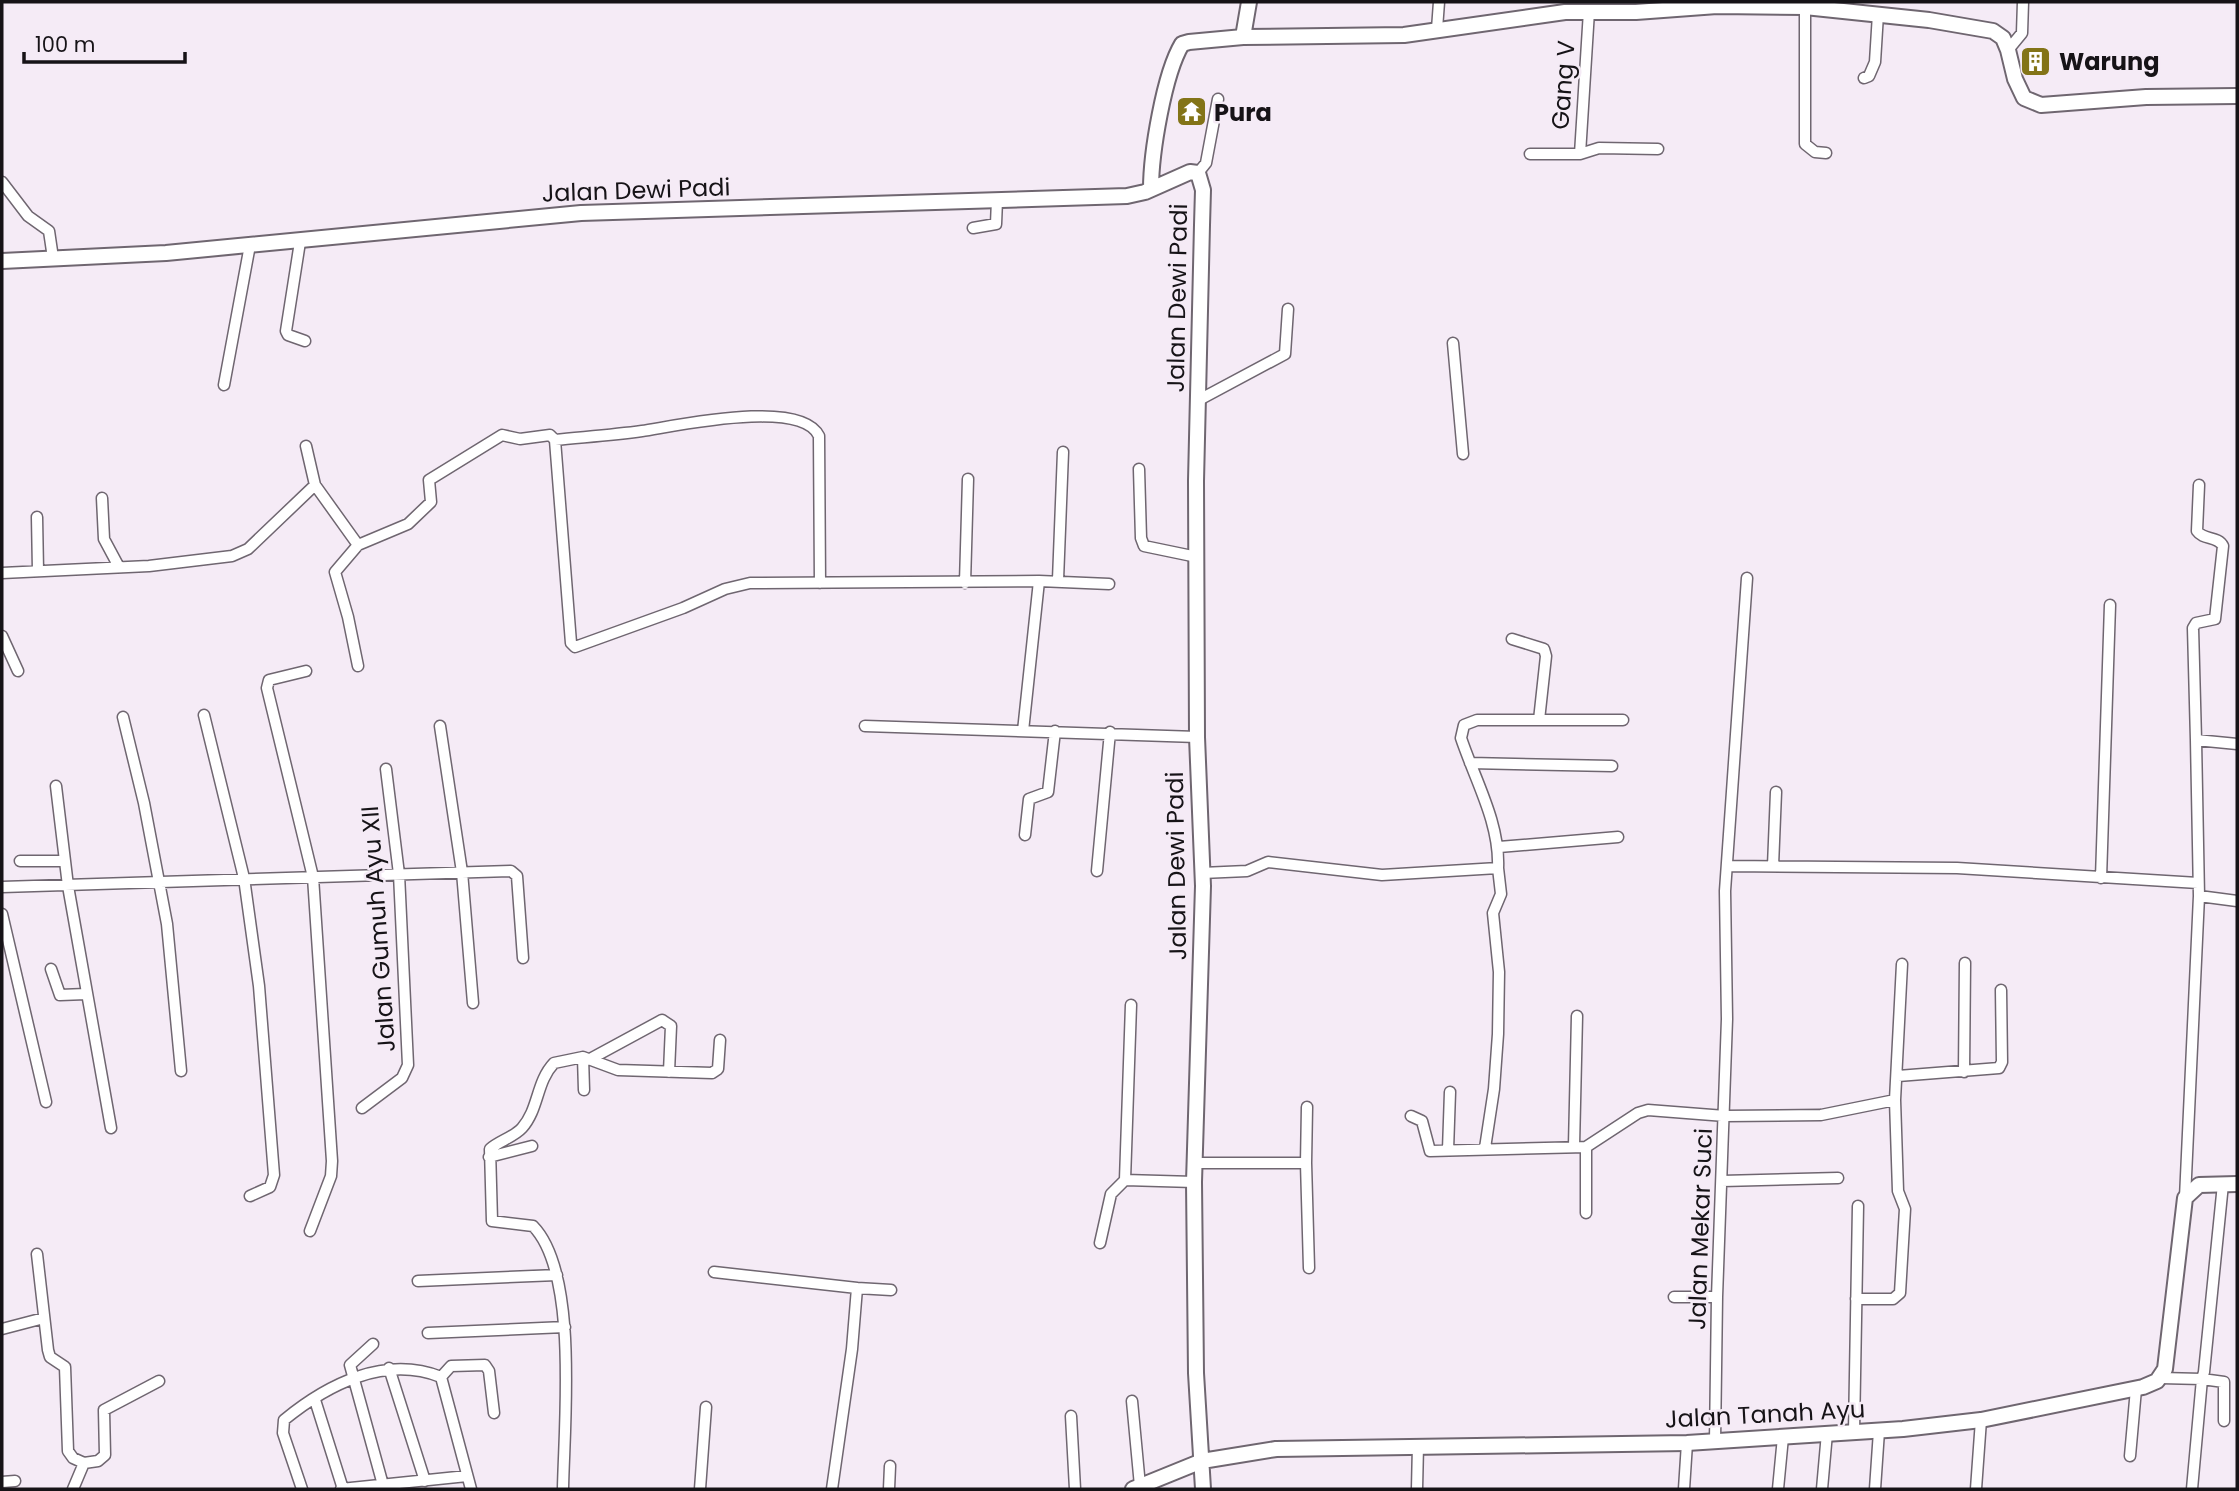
<svg xmlns="http://www.w3.org/2000/svg" width="2239" height="1491" font-family="Poppins,sans-serif">
	<rect width="100%" height="100%" fill="#f5ebf6"/>
	<g fill="none" stroke-linecap="round" stroke-linejoin="round">
		<defs>
			<path id="street" d="M1805 7V144L1815 152 1826 153
				M1437 29 1439 2
				M2008 50 2022 33 2023 2
				M1864 78 1869 76 1875 62 1878 14
				M1530 154H1580L1589 11
				M1580 154 1599 148 1658 149
				M1198 173 1206 163 1218 99
				M2 182 28 216 49 231 53 258
				M973 228 996 224 997 200
				M300 242 286 331 288 335 305 341
				M1453 343 1463 454
				M224 385 250 245
				M1197 401 1285 354 1288 309
				M555 440 571 643 575 647 683 608 725 589 750 583 1039 581 1023 731
				M306 446 315 485
				M1139 469 1141 538 1144 546 1197 557
				M102 498 104 539 119 567
				M37 517 38 571
				M2 573 149 566 232 556 248 549 315 485 358 545 408 524 431 502 429 480 502 435 520 439 550 435 555 440C584 437 613 435 642 431 676 426 801 398 819 436L820 583
				M1058 580 1063 452
				M1039 581 1109 584
				M965 583 968 479
				M2 636 18 671
				M1512 639 1544 649 1546 656 1539 720
				M358 666 348 617 335 572 358 545
				M306 671 269 680 267 688 313 877 332 1161 331 1176 310 1231
				M204 715 244 878 259 986 274 1175 270 1187 250 1196
				M123 717 144 803 167 924 181 1071
				M440 726 462 872 473 1003
				M865 726 1197 737
				M2196 740 2193 628 2196 623 2215 619 2223 546C2218 536 2203 540 2197 531L2199 485
				M1470 763 1612 766
				M56 786 68 886 111 1128
				M1025 835 1029 799 1048 792 1055 731
				M1499 847 1618 837
				M20 861H65
				M1729 866 1957 868 2198 883
				M1773 866 1776 792
				M1097 871 1110 732
				M1202 873 1247 871 1268 862 1382 875 1498 868C1500 823 1475 780 1461 738L1464 725 1477 720H1623
				M2101 878 2110 605
				M2 887 511 871 517 876 523 958
				M2199 896 2237 901
				M2 914 46 1102
				M51 969 60 995 86 994
				M1131 1005 1125 1180 1194 1182
				M583 1057 584 1090
				M592 1058 662 1020 671 1026 669 1072
				M1964 1072 1965 963
				M1898 1076 1999 1068 2002 1062 2001 990
				M362 1108 402 1078 408 1065 399 874 386 769
				M1411 1116 1422 1121 1430 1151 1586 1147V1213
				M1574 1146 1577 1016
				M1586 1147 1638 1113 1648 1110 1725 1116 1821 1115 1895 1100 1902 964
				M1485 1148 1494 1089 1498 1034 1499 972 1493 913 1501 894 1498 868
				M1448 1150 1450 1092
				M489 1157 532 1146
				M1195 1163H1306L1307 1107
				M1306 1163 1309 1268
				M1722 1181 1838 1178
				M2185 1198 2199 896 2196 740 2237 744
				M1100 1243 1111 1194 1125 1180
				M37 1254 48 1350 50 1357 65 1367 68 1451 73 1458 84 1463
				M714 1272 857 1288 852 1349 832 1489
				M418 1281 557 1275
				M857 1288 891 1290
				M1674 1297H1717
				M1856 1299H1893L1900 1293 1905 1209 1898 1191 1895 1100
				M2 1329 44 1318
				M428 1333 565 1327
				M373 1344 350 1365 383 1485
				M389 1368 425 1481
				M441 1377 451 1366 485 1365 489 1371 494 1413
				M2161 1378 2202 1379 2204 1372 2223 1184
				M315 1400 343 1489
				M1132 1401 1140 1486
				M1071 1416 1075 1489
				M1854 1432 1858 1206
				M1715 1441 1717 1297 1727 1019 1725 891 1747 578
				M2130 1456 2136 1389
				M2 1482 15 1481
				M73 1489 84 1463 98 1461 105 1455 104 1410 159 1381
				M302 1489 283 1433 284 1420C328 1384 385 1355 441 1377L471 1489
				M341 1489 467 1476
				M563 1489C564 1425 579 1273 533 1226L492 1221 490 1149C499 1141 514 1137 522 1128 539 1109 536 1082 554 1063L583 1057 618 1070 712 1073 718 1069 720 1040
				M700 1489 706 1407
				M889 1489 890 1466
				M1417 1489 1418 1445
				M1684 1489 1687 1443
				M1778 1489 1783 1437
				M1822 1489 1827 1433
				M1875 1489 1879 1431
				M1976 1489 1981 1420
				M2192 1489 2202 1379 2224 1382V1421"/>
			<path id="secondary" d="M1243 37 1249 2
				M1151 189C1151 153 1164 74 1182 44L1189 42 1243 37 1404 35 1565 12H1636L1717 6 1805 7 1929 20 1993 31 2003 38 2008 50 2015 79 2024 98 2041 105 2146 97 2237 96
				M2 261 166 253 581 213 1127 196 1145 192 1190 172 1198 173 1203 190 1202 225 1196 481 1197 737 1203 886 1194 1182 1196 1373 1203 1489
				M1133 1489 1202 1461 1276 1449 1687 1443 1903 1429 1981 1420 2143 1387 2157 1381 2165 1369 2185 1198 2199 1185 2237 1184"/>
		</defs>
		<use href="#street" stroke="#6f6670" stroke-width="13"/>
		<use href="#secondary" stroke="#6f6670" stroke-width="18"/>
		<use href="#street" stroke="#fff" stroke-width="10"/>
		<use href="#secondary" stroke="#fff" stroke-width="14"/>
	</g>
	<defs>
		<symbol id="building-square" viewBox="-11 -11 22 22"><rect x="-9" y="-9" width="18" height="18" rx="4" fill="#837417" stroke="#f5ebf6"/><path d="M-4-6H4V6H1V3H-1V6H-4ZM-2.5-4.3h1.7v1.8h-1.7ZM.8-4.3h1.7v1.8H.8ZM-2.5-1h1.7V.8h-1.7ZM.8-1h1.7V.8H.8Z" fill="#fff"/></symbol>
		<symbol id="temple-square" viewBox="-11 -11 22 22"><rect x="-9" y="-9" width="18" height="18" rx="4" fill="#837417" stroke="#f5ebf6"/><path d="M0-6L5-2H3V0L6.5 2.5H4V6H1.5V3h-3V6H-4V2.5H-6.5L-3 0V-2H-5Z" fill="#fff"/></symbol>
	</defs>
	<g fill-rule="evenodd">
		<use href="#building-square" x="2018" y="44" width="35" height="35"/>
		<use href="#temple-square" x="1174" y="94" width="35" height="35"/>
	</g>
	<g text-anchor="middle" dominant-baseline="central" stroke-width="5" stroke-linejoin="round" paint-order="stroke">
		<g font-size="24" font-weight="bold" fill="#161317" stroke="#f5ebf6" text-anchor="start">
			<text x="2059" y="61">Warung</text>
			<text x="1214" y="112">Pura</text>
		</g>
		<g font-size="24" fill="#161317" stroke="#f5ebf6">
			<text transform="translate(1563 85) rotate(-86)">Gang V</text>
			<text transform="translate(636 190) rotate(-2)">Jalan Dewi Padi</text>
			<text transform="translate(1177 298) rotate(-89)">Jalan Dewi Padi</text>
			<text transform="translate(1176 866) rotate(-91)">Jalan Dewi Padi</text>
			<text transform="translate(378 929) rotate(-94)">Jalan Gumuh Ayu XII</text>
			<text transform="translate(1700 1229) rotate(-88)">Jalan Mekar Suci</text>
			<text transform="translate(1765 1414) rotate(-3)">Jalan Tanah Ayu</text>
		</g>
	</g>
	<rect width="2239" height="1491" fill="none" stroke="#161317" stroke-width="7"/>
	<path d="M24 52v10h161v-10" fill="none" stroke="#161317" stroke-width="3.5"/>
	<text x="35" y="52" font-size="21" fill="#161317" stroke="#f5ebf6" stroke-width="5" paint-order="stroke">100 m</text>
</svg>
